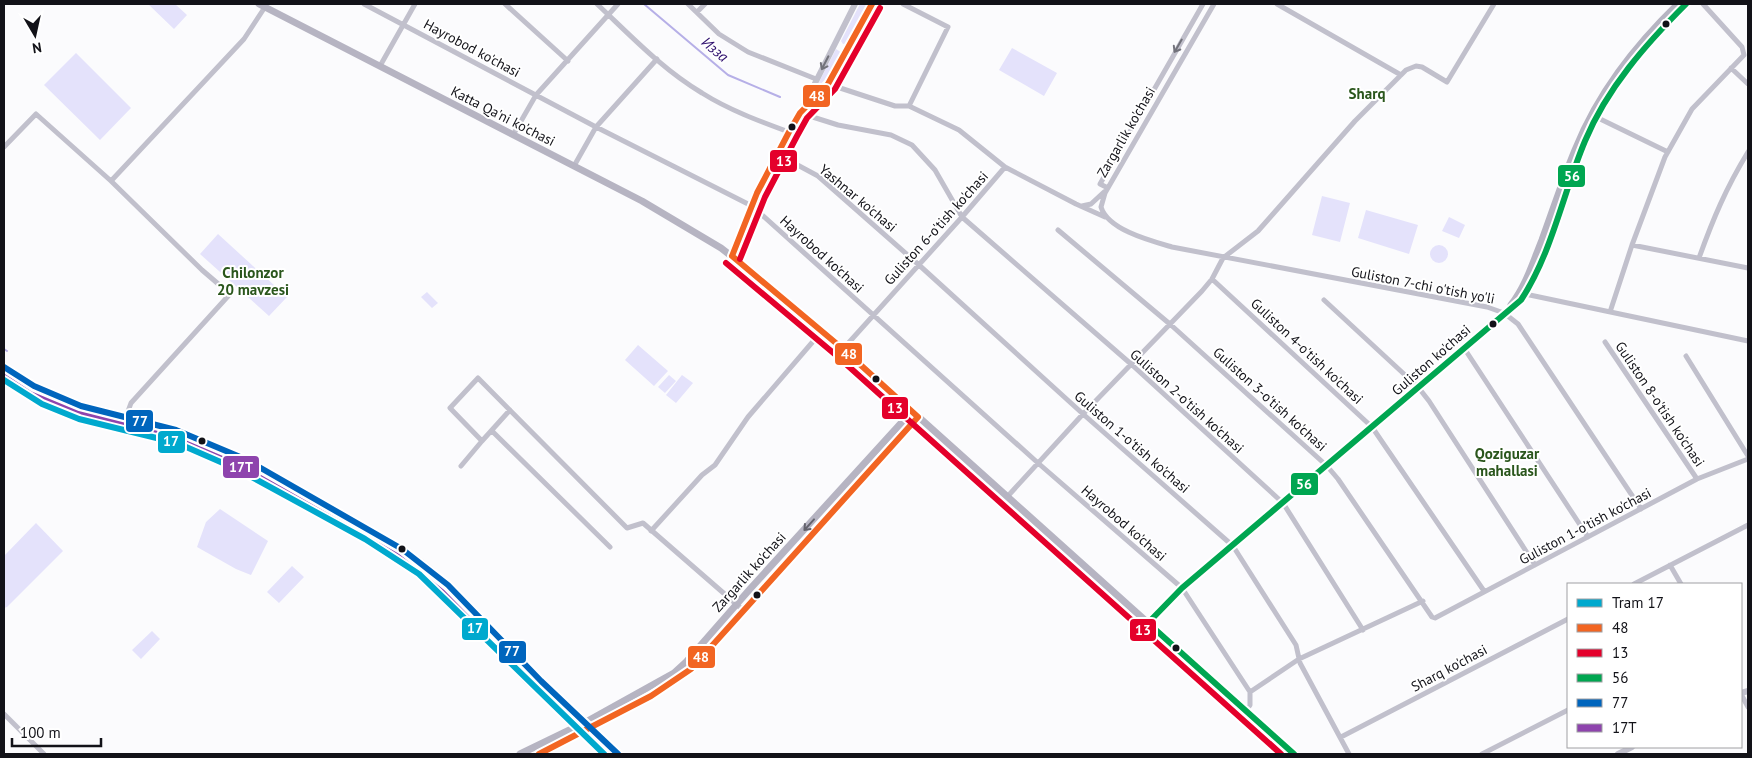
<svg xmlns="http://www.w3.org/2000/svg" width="1752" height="758" font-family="'PT Sans',sans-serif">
	<rect width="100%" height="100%" fill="#fbfbfd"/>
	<path fill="#e4e2fb" d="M148 4H175L187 15 174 29Z
		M860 4H868L847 44H843L841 41Z
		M1012 48 1057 73 1044 96 999 70Z
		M836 49 842 53 831 73 814 92Z
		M76 53 131 108 100 140 44 85Z
		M1322 196 1350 203 1340 242 1312 235Z
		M1366 210 1418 225 1409 254 1358 238Z
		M1449 217 1465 225 1459 238 1442 231Z
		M218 234 287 297 269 316 200 254Z
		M1430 254a9 9 0 1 1 18 0a9 9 0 1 1-18 0Z
		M427 292 438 303 432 308 421 297Z
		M638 345 668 371 654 386 625 360Z
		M669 375 676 381 665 393 658 387Z
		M682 375 693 383 676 403 666 395Z
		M220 509 268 541 251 575 236 569 197 547 206 522Z
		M36 523 63 551 7 607 4 608V556Z
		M292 566 304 577 279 603 267 592Z
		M152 631 160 639 141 659 132 650Z"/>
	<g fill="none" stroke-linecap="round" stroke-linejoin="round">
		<path stroke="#b6afe7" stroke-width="2" d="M644 4 728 75 780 97
			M4 349 7 351"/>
		<path stroke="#c1c0cc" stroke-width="5" d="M364 4 596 127 752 206 1038 463 1182 588 1250 692
			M505 4 568 61
			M597 4C630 35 663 70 702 93 729 110 759 121 789 132
			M688 4 719 34 748 52 816 79
			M903 4 948 27 909 106
			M1214 4 1105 193 1101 207C1108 230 1151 241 1172 247L1487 307 1504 313 1518 324 1641 509
			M1277 4 1401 75
			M697 12 705 4
			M380 66 415 4
			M1731 68 1748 84
			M828 84 895 106H909L959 130 1005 167 1076 204 1105 217
			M800 113 838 125 891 135 912 145 935 170 962 217 1131 364 1283 503 1363 630
			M1594 116 1668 152
			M513 135 536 95 618 4
			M4 147 36 114 111 181 244 39 265 7
			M777 154 818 176 919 265 1083 414 1233 546 1296 645 1300 663 1349 754
			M574 166 596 127 657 59
			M111 181 202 270 230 294 131 403 123 425
			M1108 188 1100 184 1203 4
			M1082 206 1091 204 1104 192
			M1058 230 1171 325 1327 466 1338 479 1432 617 1435 618 1697 479 1748 459
			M1632 245 1748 268
			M1699 258C1713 219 1726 188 1748 152
			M1212 279 1372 427 1484 591
			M1525 294 1748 341
			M1324 300 1418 387 1429 401 1535 565
			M1610 312 1632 245 1665 157 1692 109 1744 55 1742 47 1703 4
			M1605 342 1697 479
			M1464 348 1588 537
			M843 349 962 217 1005 167
			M1686 356 1748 456
			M492 431 610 547
			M482 441 510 410
			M461 466 482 441 450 408 478 378 627 528 643 523 743 610
			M1007 497 1083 414 1202 291 1212 279 1223 258 1258 231 1355 121 1406 70 1416 66 1422 67 1447 82 1494 4
			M651 531 702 475 715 465 748 417 822 331
			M1670 565 1681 584
			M1634 584 1748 525
			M1741 694 1748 707
			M1245 712 1250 705V692L1299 659 1423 601
			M4 714 44 754
			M1341 737 1568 619
			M1482 754 1568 710"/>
		<path stroke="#c1c0cc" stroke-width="6" d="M805 108 828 84 872 4
			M732 256 764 180 800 113 855 4
			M1741 693 1748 691
			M1618 754 1632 747"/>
		<path stroke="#b6b4c2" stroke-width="7" d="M259 4 642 201 721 248 757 276 843 349 1294 754
			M1511 305C1526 286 1533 262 1542 240 1553 210 1563 179 1575 150 1598 93 1634 47 1678 4
			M4 367 34 386 81 406 176 430 245 459 402 549C446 577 481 618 516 656 549 690 583 723 618 754
			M4 375 46 399 78 412 173 438 241 466 367 536 399 556 432 582 451 599 527 681 606 754
			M1148 623 1182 588 1521 300C1541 274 1555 219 1567 187 1576 164 1584 139 1596 117 1620 74 1651 38 1686 4
			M520 754 584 723 674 673 686 662 750 589 912 411
			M539 754C568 740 596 725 625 710 648 697 671 686 691 669L918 417"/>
		<defs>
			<path id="bus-1" d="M732 256 757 193 789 132 800 113 828 84 872 4
				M539 754 651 696 691 669 918 417 843 349 732 256"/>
			<path id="bus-2" d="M740 259 765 197 797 136 807 118 835 89 880 8
				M726 263 837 356 1281 754"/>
			<path id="bus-3" d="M1148 623 1182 588 1521 300C1552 253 1563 193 1585 141 1607 88 1646 44 1686 4
				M1148 623 1294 754"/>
			<path id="bus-4" d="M4 367 34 386 81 406 176 430 245 459 402 549 448 585 541 681 618 754"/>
			<path id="bus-5" d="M4 377 30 394 78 414 173 438 241 467 397 556 442 592 535 687 605 754"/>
		</defs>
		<use href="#bus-1" stroke="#fff" stroke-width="10"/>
		<use href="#bus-2" stroke="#fff" stroke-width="10"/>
		<use href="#bus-3" stroke="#fff" stroke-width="10"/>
		<use href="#bus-4" stroke="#fff" stroke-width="10"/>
		<use href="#bus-5" stroke="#fff" stroke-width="10"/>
		<use href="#bus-1" stroke="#f26522" stroke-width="6"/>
		<use href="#bus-2" stroke="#e4002b" stroke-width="6"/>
		<use href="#bus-3" stroke="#00a651" stroke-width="6"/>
		<use href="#bus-4" stroke="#0065bd" stroke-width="6"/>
		<use href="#bus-5" stroke="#8e44ad" stroke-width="6"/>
		<defs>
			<path id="tram-1" d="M4 380 42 404 79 419 177 443 239 470 365 539 419 574 604 754"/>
		</defs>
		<use href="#tram-1" stroke="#fff" stroke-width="10"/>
		<use href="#tram-1" stroke="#00a9ce" stroke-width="6"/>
	</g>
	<defs><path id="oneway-shaft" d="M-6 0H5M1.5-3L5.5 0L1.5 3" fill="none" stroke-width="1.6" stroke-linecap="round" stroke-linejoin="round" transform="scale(1.25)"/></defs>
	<g stroke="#72727b">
		<use href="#oneway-shaft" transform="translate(1178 46) rotate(120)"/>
		<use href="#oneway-shaft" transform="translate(825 63) rotate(117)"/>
	</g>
	<use stroke="#64636d" href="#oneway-shaft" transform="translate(809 525) rotate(132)"/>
	<g fill="#121218" stroke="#fff" stroke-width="2">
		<circle cx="1666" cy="24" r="4.5"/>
		<circle cx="792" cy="127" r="4.5"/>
		<circle cx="1493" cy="324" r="4.5"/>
		<circle cx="876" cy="379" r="4.5"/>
		<circle cx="202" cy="441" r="4.5"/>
		<circle cx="402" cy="549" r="4.5"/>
		<circle cx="757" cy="595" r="4.5"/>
		<circle cx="1176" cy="648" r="4.5"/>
	</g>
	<g text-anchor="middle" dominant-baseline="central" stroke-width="4" stroke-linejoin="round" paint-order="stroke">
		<g font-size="14" fill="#121218" stroke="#fff">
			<text transform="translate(472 48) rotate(28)">Hayrobod ko'chasi</text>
			<text transform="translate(503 116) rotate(27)">Katta Qa'ni ko'chasi</text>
			<text transform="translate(1126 132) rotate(-60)">Zargarlik ko'chasi</text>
			<text transform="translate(858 198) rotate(40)">Yashnar ko'chasi</text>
			<text transform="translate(936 228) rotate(-48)">Guliston 6-o'tish ko'chasi</text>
			<text transform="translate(822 254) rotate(42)">Hayrobod ko'chasi</text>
			<text transform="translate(1423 285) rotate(11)">Guliston 7-chi o'tish yo'li</text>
			<text transform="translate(1307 351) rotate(43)">Guliston 4-o'tish ko'chasi</text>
			<text transform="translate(1431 360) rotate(-41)">Guliston ko'chasi</text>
			<text transform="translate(1270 399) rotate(42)">Guliston 3-o'tish ko'chasi</text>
			<text transform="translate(1187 401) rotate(42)">Guliston 2-o'tish ko'chasi</text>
			<text transform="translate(1660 404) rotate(56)">Guliston 8-o'tish ko'chasi</text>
			<text transform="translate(1132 442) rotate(41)">Guliston 1-o'tish ko'chasi</text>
			<text transform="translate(1124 523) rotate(41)">Hayrobod ko'chasi</text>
			<text transform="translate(1585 526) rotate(-28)">Guliston 1-o'tish ko'chasi</text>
			<text transform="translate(749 572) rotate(-48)">Zargarlik ko'chasi</text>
			<text transform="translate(1449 668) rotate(-28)">Sharq ko'chasi</text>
		</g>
		<g font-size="15" font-style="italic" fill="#2e0f6d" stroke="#fff">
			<text transform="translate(715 49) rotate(40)">Изза</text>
		</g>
		<g font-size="15" font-weight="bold" fill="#2a561c" stroke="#fff">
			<text x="1367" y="93">Sharq</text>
			<text x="253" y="272">Chilonzor<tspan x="253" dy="17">20 mavzesi</tspan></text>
			<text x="1507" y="453">Qoziguzar<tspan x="1507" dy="17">mahallasi</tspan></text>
		</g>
	</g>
	<g stroke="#fff" stroke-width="2">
		<rect x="802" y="84" width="29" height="24" rx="5" fill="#f26522"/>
		<rect x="769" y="149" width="29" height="24" rx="5" fill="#e4002b"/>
		<rect x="1557" y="164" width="29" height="24" rx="5" fill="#00a651"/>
		<rect x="834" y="342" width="29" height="24" rx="5" fill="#f26522"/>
		<rect x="881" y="396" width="28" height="24" rx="5" fill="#e4002b"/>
		<rect x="125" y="409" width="29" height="24" rx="5" fill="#0065bd"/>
		<rect x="157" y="430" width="29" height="24" rx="5" fill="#00a9ce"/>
		<rect x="222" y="455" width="38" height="24" rx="5" fill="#8e44ad"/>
		<rect x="1290" y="472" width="29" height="24" rx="5" fill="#00a651"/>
		<rect x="461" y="617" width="28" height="24" rx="5" fill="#00a9ce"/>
		<rect x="1129" y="618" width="28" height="24" rx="5" fill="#e4002b"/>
		<rect x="498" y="640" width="29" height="24" rx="5" fill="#0065bd"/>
		<rect x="687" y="645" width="29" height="24" rx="5" fill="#f26522"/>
	</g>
	<g font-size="14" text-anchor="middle" font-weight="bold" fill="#fff">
		<text x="817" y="101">48</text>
		<text x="784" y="166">13</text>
		<text x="1572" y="181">56</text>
		<text x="849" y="359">48</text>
		<text x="895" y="413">13</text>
		<text x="140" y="426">77</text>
		<text x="171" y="446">17</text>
		<text x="241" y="472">17T</text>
		<text x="1304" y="489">56</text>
		<text x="475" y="633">17</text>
		<text x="1143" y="635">13</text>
		<text x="512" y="656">77</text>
		<text x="701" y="662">48</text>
	</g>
	<rect width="1752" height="758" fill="none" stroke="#121218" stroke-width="10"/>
	<rect x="1567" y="583" width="175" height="165" fill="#ffffff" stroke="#a0a0a3"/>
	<rect x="1577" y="599" width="25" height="8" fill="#00a9ce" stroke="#a0a0a3"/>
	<text x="1612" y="608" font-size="15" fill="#121218">Tram 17</text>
	<rect x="1577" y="624" width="25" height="8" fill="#f26522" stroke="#a0a0a3"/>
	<text x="1612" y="633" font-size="15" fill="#121218">48</text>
	<rect x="1577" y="649" width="25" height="8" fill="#e4002b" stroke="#a0a0a3"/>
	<text x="1612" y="658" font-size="15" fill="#121218">13</text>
	<rect x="1577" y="674" width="25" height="8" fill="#00a651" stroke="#a0a0a3"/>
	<text x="1612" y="683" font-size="15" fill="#121218">56</text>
	<rect x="1577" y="699" width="25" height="8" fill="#0065bd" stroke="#a0a0a3"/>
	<text x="1612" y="708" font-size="15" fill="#121218">77</text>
	<rect x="1577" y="724" width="25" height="8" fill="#8e44ad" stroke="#a0a0a3"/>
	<text x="1612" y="733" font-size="15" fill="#121218">17T</text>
	<g transform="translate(35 35) rotate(171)" stroke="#ffffff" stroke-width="4" paint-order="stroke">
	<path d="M0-4L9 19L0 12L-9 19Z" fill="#121218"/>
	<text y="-8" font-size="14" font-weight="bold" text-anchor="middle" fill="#121218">N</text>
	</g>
	<path d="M12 738v8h89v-8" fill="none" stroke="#121218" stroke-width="2.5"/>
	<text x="20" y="738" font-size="15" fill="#121218" stroke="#ffffff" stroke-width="4" paint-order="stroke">100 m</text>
</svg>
